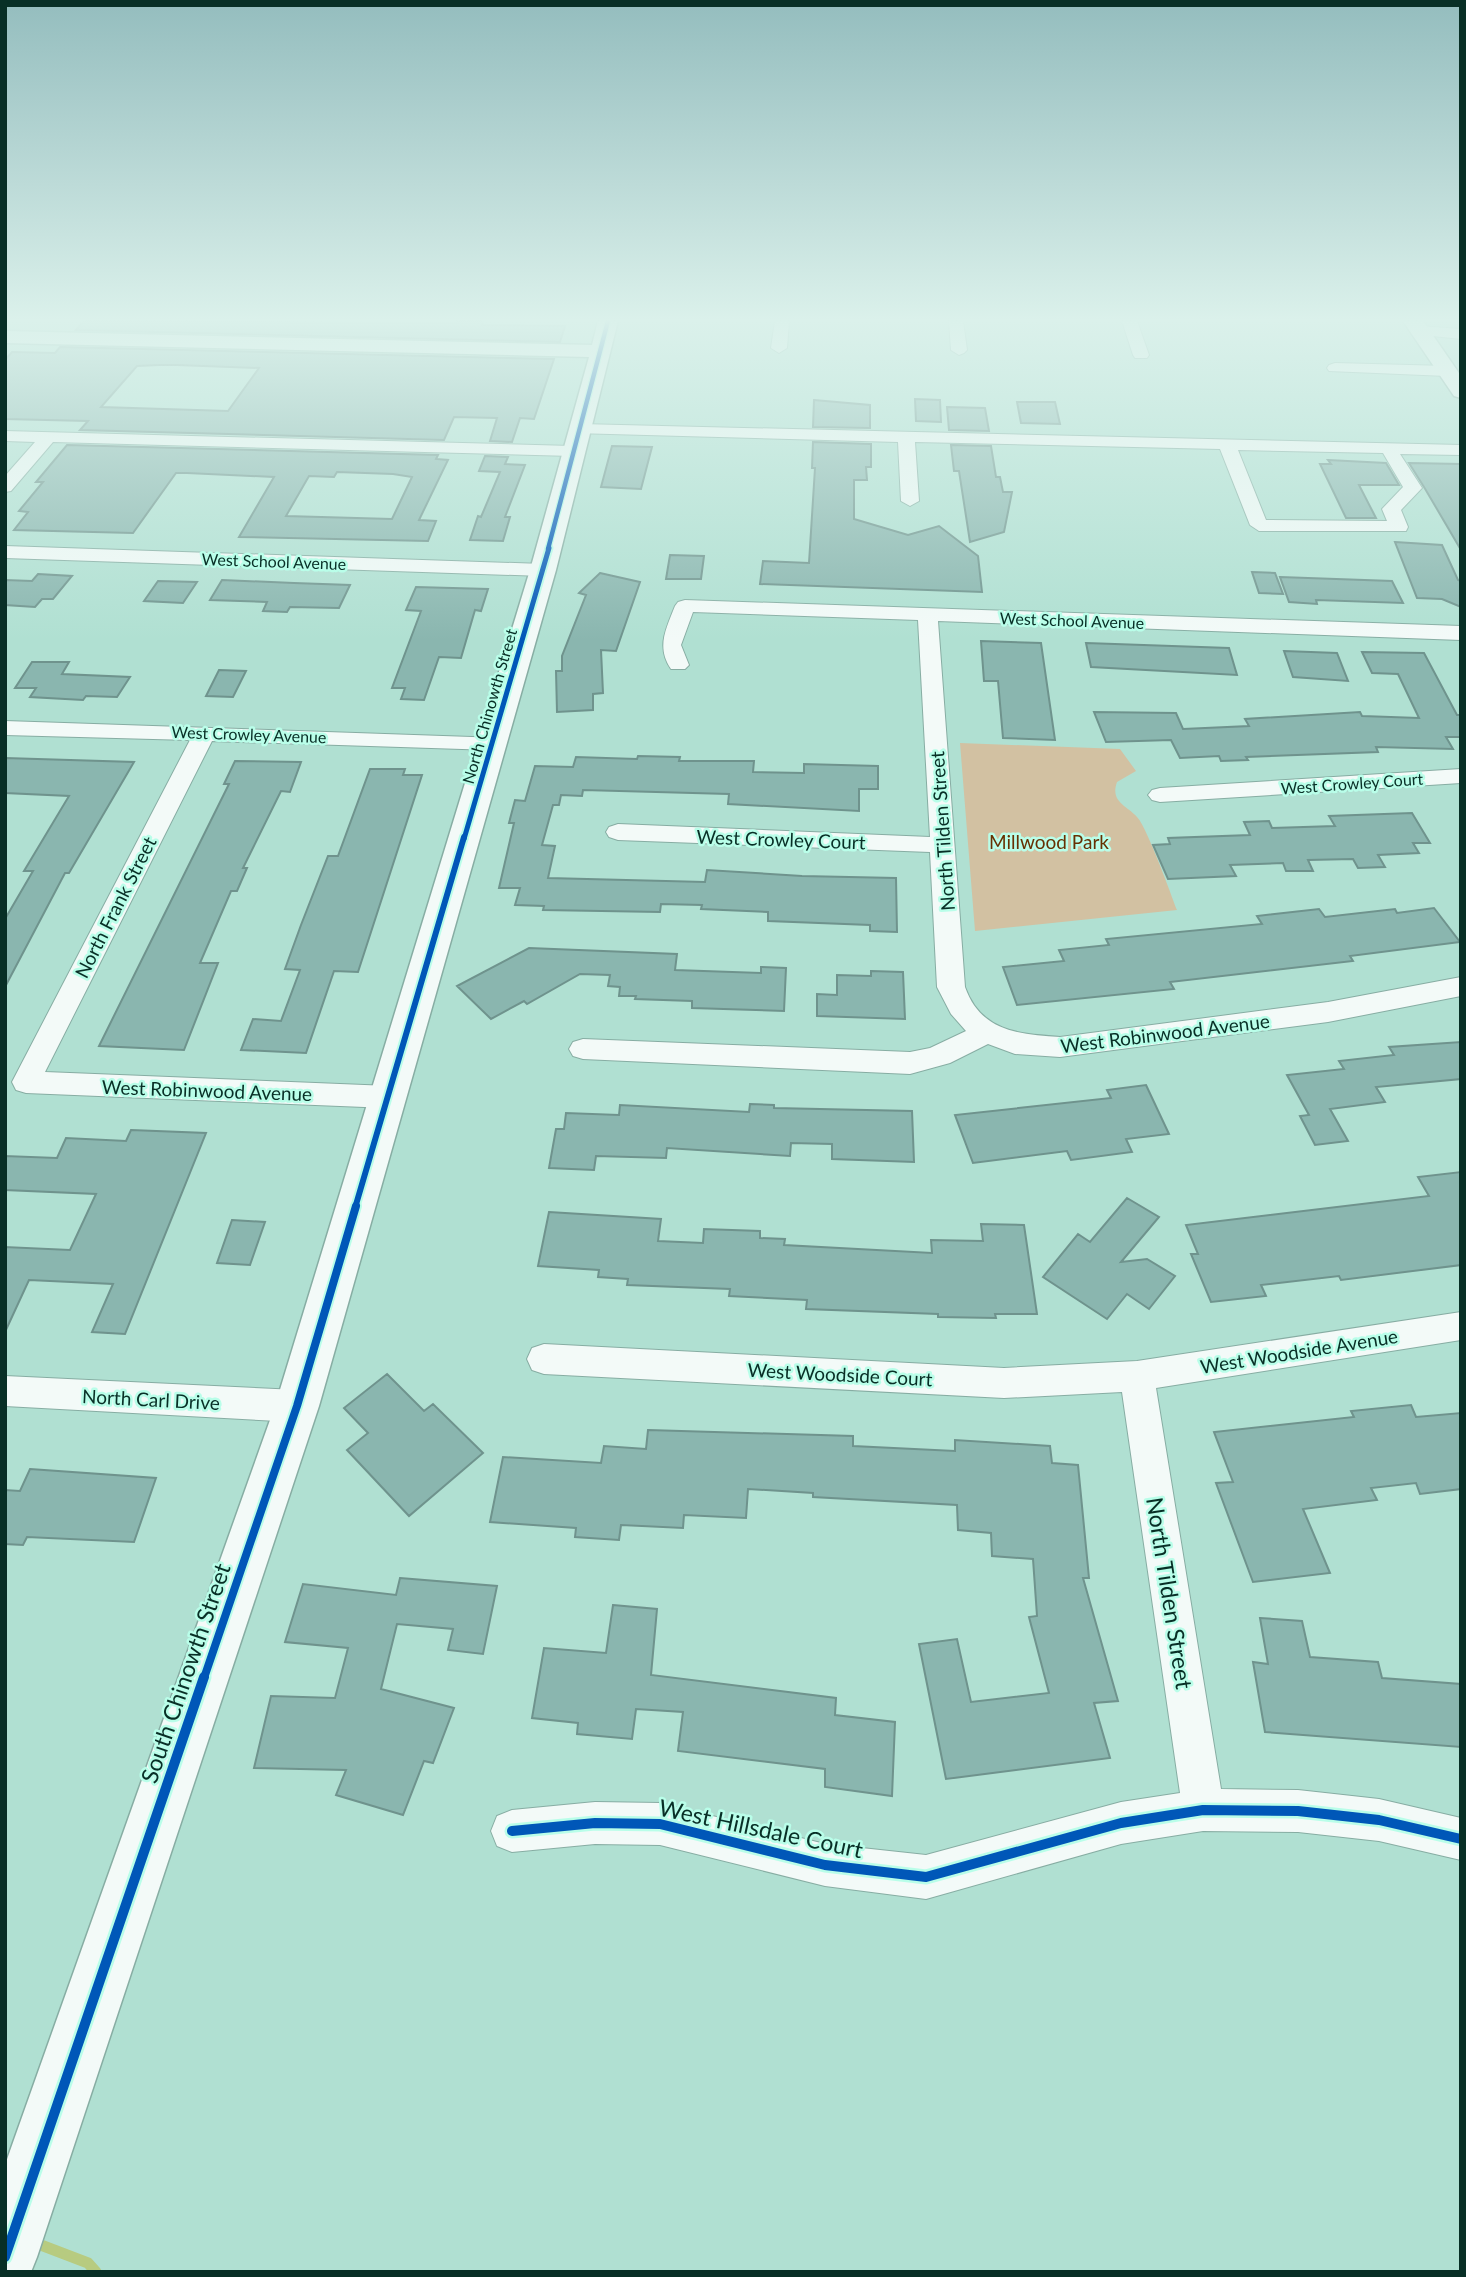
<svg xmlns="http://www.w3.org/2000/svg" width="1466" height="2277" font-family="Lato,sans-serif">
	<rect width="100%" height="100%" fill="#b0e0d2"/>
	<path fill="#d2c1a2" d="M960 743 1120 749 1136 771 1117 782C1110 802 1126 805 1137 817 1146 825 1171 894 1177 910L975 931Z"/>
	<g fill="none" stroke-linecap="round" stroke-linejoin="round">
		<path stroke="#b7cb80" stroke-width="11" d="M33 2242 88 2263 96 2272"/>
	</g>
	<path fill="#8ab6af" stroke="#6f938d" stroke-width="2" fill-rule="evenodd" d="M84 321 456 323 457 321H483L482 325 565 326 560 342 76 330Z
		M60 347 554 359 534 419 520 418 512 442 490 441 497 418 454 417 444 440 80 430 88 421 5 419V360L12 352 55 353ZM159 365H177L259 368 228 411 101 407 137 366Z
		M915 399 940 400 941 422 916 421Z
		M814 400 870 405V428L813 427Z
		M1017 402H1055L1060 424 1021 423Z
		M947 407 985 408 989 431 949 430Z
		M813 442 871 444V467H866L867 480H854V519L908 535 939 526 978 556 982 592 760 584 763 561 809 563 815 468H812Z
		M67 445 438 455 436 459 448 460 419 520 436 521 428 541 239 537 274 477 187 473H176L133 533 14 530 28 512 19 511 43 482H36ZM337 472 393 474 412 477 392 519 286 516 309 476 334 477Z
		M951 445 991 446 996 477H1000L1003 492H1012L1004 532 970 542 959 471H954Z
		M612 446 652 447 641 489 601 487Z
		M485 456 508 457 505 464 525 465 505 517H510L503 541 470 540 478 516 481 517 500 472 479 471Z
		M1328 460 1386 463 1399 485H1359L1376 518H1346L1320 464H1331Z
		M1409 463 1461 464V550L1424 487Z
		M1395 542 1442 545 1458 580 1461 581V607L1442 599 1417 598Z
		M670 555 704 556 701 579H666Z
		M1252 572 1275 573 1283 594 1259 593Z
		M600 573 640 582 616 651 601 650 603 693 593 694V710L557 712 556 671H562V656L586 595 579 593Z
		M38 574 72 576 53 599H42L35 607 5 605V580L32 581Z
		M1280 577 1392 581 1403 603 1316 600 1317 604 1289 602Z
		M222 580 294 583 350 585 339 608 290 607 287 612 263 611 267 602 210 600Z
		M158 581 197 582 183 603 144 601Z
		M416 587 488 589 481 611 475 610 461 658 439 657 424 700 401 699 405 688H392L421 611 406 610Z
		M981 641 1041 643 1055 740 1003 738 998 681H984Z
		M1086 643 1229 648 1237 675 1091 667Z
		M1284 651 1337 653 1348 681 1293 677Z
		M1362 652 1424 653 1457 715H1461V737H1446L1453 749 1376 747 1378 752 1246 757 1248 760 1221 761 1219 756 1180 758 1171 740 1106 742 1094 712 1176 713 1183 729 1249 726 1245 719 1360 712 1362 716 1419 718 1398 674 1372 673Z
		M32 662H69L62 674 130 677 117 697 86 696 83 700 30 697 36 688H15Z
		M219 670 246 671 233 697 206 696Z
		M638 756 680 757 679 761H754L753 772 804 773V764L878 766V789H859V811L728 804 729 794 583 790 582 796 561 795 559 805H553L542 845 555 846 548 878 705 882 707 870 802 876 896 878 897 932 870 931V925L768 921V912L701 909 702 905 661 904 660 912 543 910 544 906 515 905 520 888H499L514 823H509L515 800 525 801 535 766 573 767 576 757 637 759Z
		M5 758 134 762 69 873H65L5 987V919L33 871H24L69 796 5 793Z
		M235 761 301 762 290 792 281 791 243 868H247L237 891H231L200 963H218L184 1050 99 1046 229 784H224Z
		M370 769H405L403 775H422L358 972 334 971 306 1053 241 1050 253 1019 281 1021 300 970 285 969 301 925 328 856H338Z
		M1412 813 1430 843H1413L1419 853 1378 855 1385 867 1358 868 1353 859 1308 860 1313 871H1286L1283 863 1230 865 1236 876 1168 879 1153 845 1170 844 1168 838 1250 835 1244 822 1269 821 1272 828 1335 826 1329 816Z
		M1434 908 1460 942 1350 956 1353 961 1170 982 1174 989 1017 1005 1003 967 1064 961 1059 950 1109 945 1106 939 1262 924 1257 916 1319 909 1325 917 1395 909 1397 913Z
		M529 948 677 954 675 970 761 973V967L786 968 784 1011 692 1008V1001L635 999 636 996H619L620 987 608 986 610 975 580 974 527 1004 524 1001 491 1019 457 986Z
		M871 971 903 972 905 1019 817 1016V994L837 995V975L871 976Z
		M1461 1042V1079L1376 1087 1385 1102 1330 1109 1348 1141 1315 1145 1300 1116 1309 1115 1287 1075 1344 1069 1339 1061 1394 1055 1389 1047Z
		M1146 1085 1169 1134 1126 1139 1132 1152 1071 1160 1067 1151 973 1163 955 1115 1111 1098 1107 1090Z
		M750 1104 774 1105V1108L912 1111 914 1162 832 1159V1144L791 1143 790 1156 667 1148 666 1158 596 1156 594 1170 549 1168 556 1129H564L566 1113 619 1115 620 1105 749 1112Z
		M131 1130 206 1133 125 1334 92 1332 113 1284 29 1280 5 1332V1247L70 1250 96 1194 5 1190V1156L57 1158 66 1138 126 1141Z
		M1461 1172V1265L1341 1280 1339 1276 1261 1285 1266 1296 1211 1302 1191 1254H1198L1186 1225 1429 1196 1418 1177Z
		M1127 1198 1159 1217 1121 1262 1147 1259 1175 1276 1149 1309 1127 1294 1107 1319 1043 1277 1078 1234 1090 1242Z
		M549 1212 661 1219 658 1241 703 1243 704 1229 760 1231V1238L785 1239 784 1245 932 1253 931 1240 983 1241 981 1224 1024 1225 1037 1314H995L996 1318 938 1317V1314L806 1309 807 1300 729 1296 730 1289 627 1285 628 1279 598 1277 599 1270 538 1266Z
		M232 1220 265 1222 250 1265 217 1263Z
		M387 1374 424 1411 433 1404 483 1453 409 1516 347 1450 368 1433 344 1408Z
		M1411 1405 1416 1417 1461 1413V1489L1420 1494 1416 1483 1371 1488 1377 1500 1303 1509 1330 1573 1253 1582 1216 1483 1233 1482 1214 1432 1354 1417 1351 1411Z
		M648 1430 853 1436V1446L955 1451V1440L1050 1446 1052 1463 1078 1465 1089 1578H1083L1118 1701 1094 1703 1110 1758 946 1779 919 1644 957 1639 971 1702 1049 1693 1029 1617 1037 1616 1033 1559 992 1556 991 1533 958 1530 957 1505 813 1497V1493L748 1489 746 1518 684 1515 683 1528 621 1525 619 1540 575 1537 576 1528 490 1522 503 1457 601 1463 604 1446 646 1449Z
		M30 1469 156 1478 134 1542 27 1537 23 1545 5 1544V1490L20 1491Z
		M400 1578 497 1586 483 1654 448 1650 453 1629 397 1624 381 1689 454 1708 433 1763 424 1761 403 1815 336 1795 346 1770 254 1768 271 1696 335 1698 348 1648 285 1642 303 1584 396 1595Z
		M613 1605 657 1609 651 1675 836 1698 835 1715 895 1722 892 1796 825 1787V1769L678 1751 683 1712 636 1709 632 1739 577 1734 578 1723 532 1718 544 1648 606 1653Z
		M1260 1618 1302 1621 1310 1657 1378 1662 1382 1678 1461 1684V1747L1265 1732 1253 1662 1268 1664Z"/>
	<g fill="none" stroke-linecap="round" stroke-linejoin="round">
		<defs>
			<path id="street" d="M775 321H789L787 348 779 353 771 348Z
				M949 321H963L967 350 964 353 959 355 951 350Z
				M1122 321H1137L1149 355 1147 358H1135L1133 355Z
				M1419 326 1461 329V339L1414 334 1411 331Z
				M1335 363 1447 366 1455 371 1447 376 1329 371 1327 368 1329 365Z
				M580 424 1461 445V455L1400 454 1422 488 1401 510 1408 527 1406 531H1259L1250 525 1220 449 915 442 919 501 910 506 901 501 898 442 574 433 572 429ZM1238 450 1383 453 1403 487 1382 509 1387 521 1266 520Z
				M5 431 572 446 581 451 572 456 53 442 11 491 5 492V476L35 442 5 441Z
				M5 546 543 564 553 570 543 576 5 558Z
				M685 600 1461 626V640L938 621 965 987C981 1032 1019 1034 1060 1037L1328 1002 1461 977V996L1328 1022 1060 1057 1015 1054 988 1044 950 1063 910 1074 583 1059 573 1056 569 1049 573 1042 583 1039 910 1052 930 1048 966 1031 951 1014 937 987 930 852 618 840 609 837 606 832 609 827 618 824 930 837 918 620 693 612 681 645 689 665 685 669H671C656 647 666 629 675 606L678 602Z
				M5 721 501 738 504 743 501 748 493 750 212 741 45 1072 389 1086 399 1089 404 1097 399 1105 389 1108 26 1093 16 1090 12 1082 190 740 5 735Z
				M1461 769V783L1160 802 1152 800 1148 795 1152 790 1160 788Z
				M1461 1312V1340L1156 1388 1221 1789 1298 1790 1379 1799 1461 1818V1860L1379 1841 1298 1832 1203 1831 1121 1844 926 1899 825 1886 660 1845 595 1844 512 1852 497 1846 491 1831 497 1816 512 1810 595 1802 660 1803 825 1844 926 1855 1121 1802 1180 1793 1122 1392 1004 1398 544 1374 532 1370 527 1359 532 1348 544 1344 1004 1368 1137 1361Z
				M5 1376 297 1390 309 1395 314 1406 309 1417 297 1422 5 1406Z"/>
			<path id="secondary" d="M598 321H618L556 570 319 1406 37 2257 31 2272H5V2165L275 1406 530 570 589 357 5 343V331L592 345Z
				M1403 321H1423L1461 376V398L1454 396Z"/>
		</defs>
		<use href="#street" stroke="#87ada3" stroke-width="2"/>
		<use href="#secondary" stroke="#87ada3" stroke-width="3"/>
		<use href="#street" fill="#f3faf8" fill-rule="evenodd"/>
		<use href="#secondary" fill="#f3faf8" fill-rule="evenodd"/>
		<defs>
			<path id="cycleway-far4" d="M548 549 608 321"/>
			<path id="cycleway-far3" d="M464 839 549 548"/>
			<path id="cycleway-far2" d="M355 1208 464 837"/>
			<path id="cycleway-far1" d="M204 1678 297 1406 356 1206"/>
			<path id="cycleway" d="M512 1831 595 1823 660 1824 825 1865 926 1877 1121 1823 1203 1810 1298 1811 1379 1820 1461 1839
				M5 2257 204 1677"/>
		</defs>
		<use href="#cycleway-far4" stroke="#b9fee9" stroke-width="7"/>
		<use href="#cycleway-far3" stroke="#b9fee9" stroke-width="9"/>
		<use href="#cycleway-far2" stroke="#b9fee9" stroke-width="10"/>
		<use href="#cycleway-far1" stroke="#b9fee9" stroke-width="12"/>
		<use href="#cycleway" stroke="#b9fee9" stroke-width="15"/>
		<use href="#cycleway-far4" stroke="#0057b8" stroke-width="4.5"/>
		<use href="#cycleway-far3" stroke="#0057b8" stroke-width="5"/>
		<use href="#cycleway-far2" stroke="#0057b8" stroke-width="6"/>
		<use href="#cycleway-far1" stroke="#0057b8" stroke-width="8"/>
		<use href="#cycleway" stroke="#0057b8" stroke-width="10"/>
	</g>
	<linearGradient id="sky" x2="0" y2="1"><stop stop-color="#94bdbe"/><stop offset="0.5" stop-color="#dbf1eb"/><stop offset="1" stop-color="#dbf1eb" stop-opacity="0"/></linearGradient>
	<rect width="1466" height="640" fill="url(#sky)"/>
	<g text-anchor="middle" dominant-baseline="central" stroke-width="5" stroke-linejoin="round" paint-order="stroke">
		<g font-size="16" fill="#082f26" stroke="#b9fee9">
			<text transform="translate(274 561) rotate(2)">West School Avenue</text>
			<text transform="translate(1072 620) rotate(2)">West School Avenue</text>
			<text transform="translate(489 706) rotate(-74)">North Chinowth Street</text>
			<text transform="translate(249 734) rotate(2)">West Crowley Avenue</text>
			<text transform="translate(1352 783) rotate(-4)">West Crowley Court</text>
		</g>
		<g font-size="19" fill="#082f26" stroke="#b9fee9">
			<text transform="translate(942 831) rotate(-94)">North Tilden Street</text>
			<text transform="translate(781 839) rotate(2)">West Crowley Court</text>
			<text transform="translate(115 907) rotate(-63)">North Frank Street</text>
			<text transform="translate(1165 1033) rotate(-7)">West Robinwood Avenue</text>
			<text transform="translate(207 1090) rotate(2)">West Robinwood Avenue</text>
			<text transform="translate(1299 1351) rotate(-9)">West Woodside Avenue</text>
			<text transform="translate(840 1374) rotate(3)">West Woodside Court</text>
			<text transform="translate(151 1399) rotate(3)">North Carl Drive</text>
		</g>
		<g font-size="19" fill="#673002" stroke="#b9fee9">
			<text x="1049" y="841">Millwood Park</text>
		</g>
		<g font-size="23" fill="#082f26" stroke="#b9fee9">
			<text transform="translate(1170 1593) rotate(81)">North Tilden Street</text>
			<text transform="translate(185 1673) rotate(-71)">South Chinowth Street</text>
			<text transform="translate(761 1828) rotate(12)">West Hillsdale Court</text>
		</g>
	</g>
	<rect width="1466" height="2277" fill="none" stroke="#082f26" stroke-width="14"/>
</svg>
